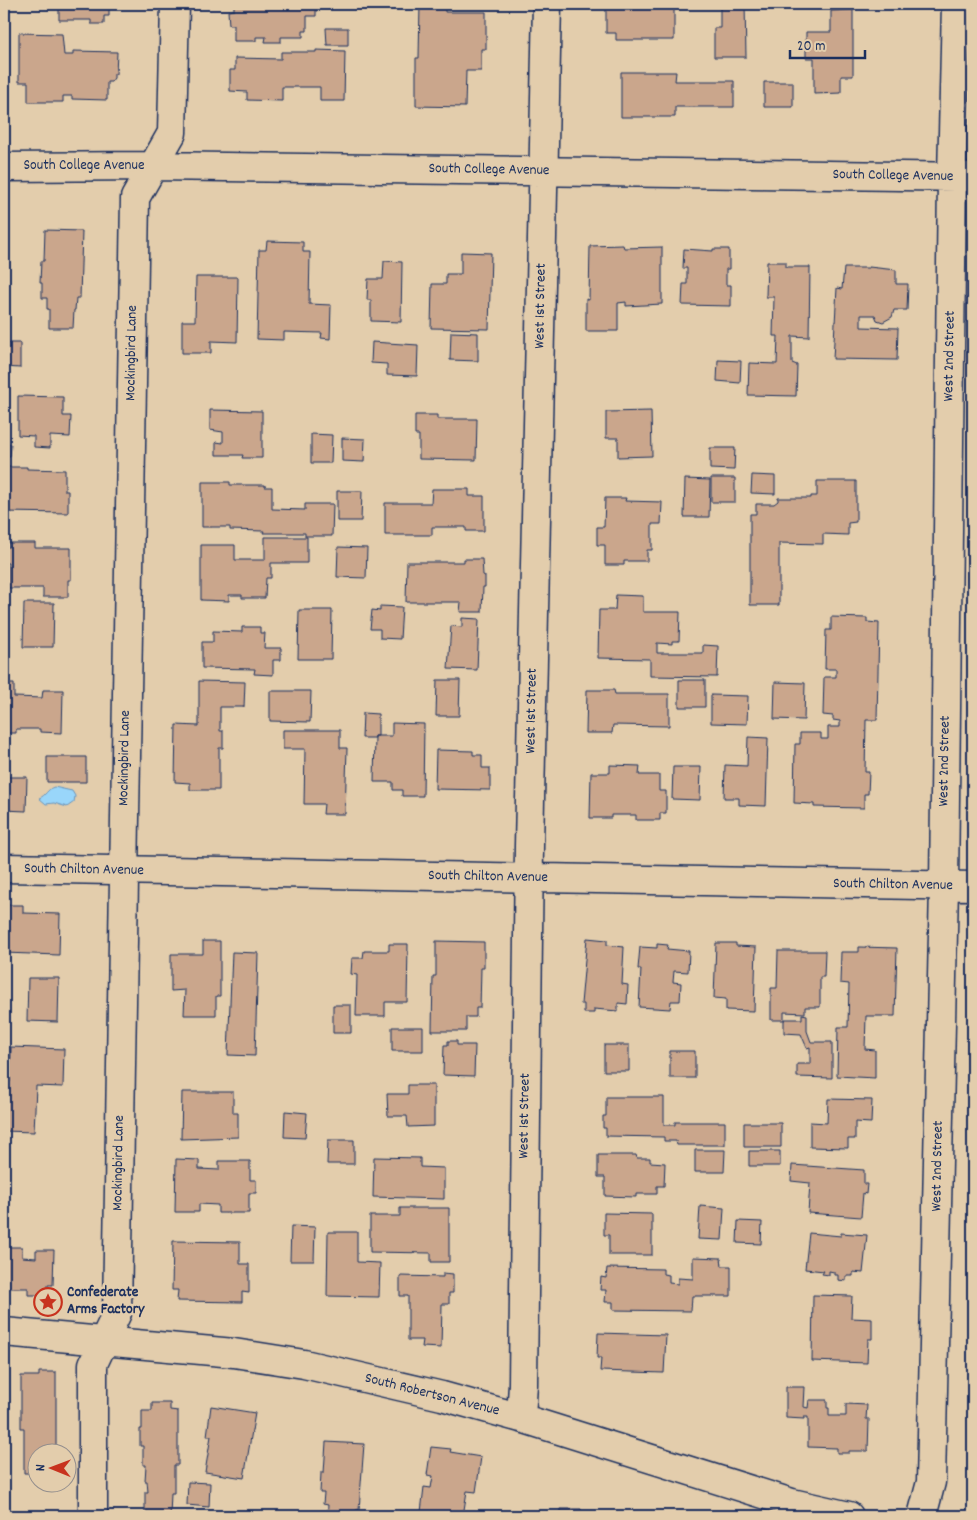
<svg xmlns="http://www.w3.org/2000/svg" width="977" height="1520" font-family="Dekko,sans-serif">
	<rect width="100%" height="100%" fill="#e3cdac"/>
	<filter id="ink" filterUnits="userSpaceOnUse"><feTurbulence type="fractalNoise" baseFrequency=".02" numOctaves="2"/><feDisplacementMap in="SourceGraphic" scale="10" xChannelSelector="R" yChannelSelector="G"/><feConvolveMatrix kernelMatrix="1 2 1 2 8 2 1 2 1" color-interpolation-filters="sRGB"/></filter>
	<g filter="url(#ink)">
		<path fill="#99d6fa" stroke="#6793bc" d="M54 787 72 791 75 796 74 802 67 807 54 803 46 804 39 798C46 796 47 789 54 787Z"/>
		<path fill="#caa68c" stroke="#1b2f5e" d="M59 4H109V16H104V24H91V20H59Z
			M234 4H316V16H307V31H303V37H281V42H265L266 37H256V41H234V25H229L228 11 234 10Z
			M420 4H445V12H486V49H481V71H466L465 107 416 106V58H419Z
			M606 4H674V40H616V33H606Z
			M720 4H745L746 57H714V28H720Z
			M853 10V76H841V93L814 94V58H806V32H831V11Z
			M326 28H348V45H327Z
			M19 33 62 34 64 55H73V51L117 52 116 74H114V78L111 82H107V100L72 99V96H63V102H28V82H19Z
			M316 50 345 51 344 101H320V87H282V101L247 100V92L230 91V70H235V58L281 59V52H316Z
			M621 72H676L675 81H734V107H675V117H621Z
			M764 82H793V107H764Z
			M45 230 82 231 80 298H76L75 310H74L73 328H49V309H47V298H42V283H40L41 261H44Z
			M267 241 303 242V252H310L309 304 331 305 330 339 321 338 322 333 284 332V340L257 339 259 250H266Z
			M623 245 624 248 662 247V304L626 306V302L618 303V331H586V299L589 300 590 246Z
			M684 249 713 251V249H729V269H726V285H731V306L682 305 683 284H687V268H683Z
			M461 252 491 253 489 329 431 328 432 284H446V274H461Z
			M384 261 402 262 401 322 371 321V300H367L368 279H383Z
			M767 262H786V267H810L809 337 792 336V363L797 365 796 396 748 395 749 363 777 364 778 336H773L774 297H766Z
			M869 267 896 270V284H908L907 310H894L892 317 883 322 877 320 875 315H861V327L898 328 897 360 833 359 837 288 842 289 844 268H869Z
			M196 277H238L237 342 211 341V353H182V321H195Z
			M451 332 478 333V361L450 360Z
			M372 342 418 345 417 376 387 375V364L371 363Z
			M4 343H20V368L4 367Z
			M718 360 741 361 740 383 717 381Z
			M18 396 63 397V416H71L70 437 50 436V448L34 447V436L18 435Z
			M210 410 262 411V458H242L243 455H216V442L223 443V432L210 430Z
			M651 411 652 456 618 457V438H606V412Z
			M415 415H437V419H477L476 460 419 459V435H415Z
			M311 434 332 435 331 463H311Z
			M342 438 365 439 364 462 342 461Z
			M4 444H11L10 457H4Z
			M710 448H735L734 470 710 469Z
			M6 467H27V469L65 470V491H68V513L4 512V484H7Z
			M752 475 775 476V494L751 493Z
			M711 478H735V502H711Z
			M685 479 710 480 709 517H684Z
			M817 481H856V522L848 523V535L823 534V544L779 543V605H750V514H756V504H774L778 501V498H811V496H817Z
			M202 482H230V485H265V487H272V509L305 510V504H333L332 536H305V533H263L264 531 230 530V527H202Z
			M432 489H469V496H484V531H466V527H432V535H385V503H431Z
			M337 491H362L361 521H337Z
			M605 498H626L625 501 662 502 661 524H652V550H647V561H624V565H605V545H597V527H604Z
			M265 537H307V563H271V578H266L265 598H242V595H229V601L201 600V545H235V560H265Z
			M8 543H35V548H71V580H68V597H43V588H8V563H4V547H9Z
			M338 547 367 548 366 578 337 577Z
			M464 559H482L483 575 485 576V587H483L482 612H460L461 602H406L407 562H464Z
			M616 595 643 596V612H680L679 641H672V644L657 643V653H703V645L718 646 717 677 650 676V659L598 658 599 610H615Z
			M24 603H54L53 647H23Z
			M380 606 402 607 400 639 380 638V629H370L372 610 380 611Z
			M299 610H332L331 659H298Z
			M831 617 867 618V622L879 623 877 720H866L865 772H869L868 794H864V808L814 807V804L794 803 795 744H800V733H821V739H828V727H840V721L833 720V716L823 715 824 677H836V669H825L826 630H831Z
			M462 618 479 619 477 670 448 669 451 626 462 627Z
			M242 627H260V633H265L264 648H281V660H273V675L254 674 255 669 202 668V642H213V631L242 632Z
			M437 680H460L459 716H436Z
			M679 680H705V707H679Z
			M199 681 245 682 244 707H220V731H223V748H219V790H190V783L175 782 176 725 199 726Z
			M775 682 805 683 804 720 774 719Z
			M4 684H14V697L42 698 43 690H63L62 733 40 732V729H16V733H4Z
			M587 690H614L615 694H669V726L613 725 612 733H586Z
			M270 691H311L310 722 270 721Z
			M711 695 748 696 747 724 711 723Z
			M363 713 378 714V736H375V738H362Z
			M392 723 424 724 423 796H402V790H393V782H374L375 736H392Z
			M283 730H340V748H347L345 814H323L324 804H304L305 749H283Z
			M748 737 768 738 766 806 739 805V798H724L725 765 747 766Z
			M436 750 473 751V755H482V768H490V790L435 789Z
			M47 757H86V782H47Z
			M4 761H8V777H27L26 811 4 810Z
			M610 765 640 766 639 775H659V791H666V813H660V820H636V815H611V818H590L591 773H610Z
			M673 767H701L700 800 672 799Z
			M4 905H23V913L60 914 59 955 4 953Z
			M587 938 607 940V945L624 947 622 984 628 985 627 1004 618 1003V1011L594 1009V1013H584V1004H581Z
			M203 941H220V996H216V1015H184L185 990 171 991V954H203Z
			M436 941 484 942V968H481L480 1008H476V1017H466V1031H432L433 976H436Z
			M716 943H736V946L756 947 754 1011 726 1010V999L714 998Z
			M389 944H408L407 1002H385V1016H356L357 975 351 974 352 958H363L364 951H389Z
			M657 944 668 945 667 949 689 951 688 972 674 971 673 982 681 983 680 1001H671L670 1009 639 1007 641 969H638L640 947 657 948Z
			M859 947 897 948 895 1016H866L865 1049 875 1050V1078L837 1076 838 1027H848L849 984 840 983 841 952H859Z
			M778 951H825L824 977H820V1007H805V1013L784 1012V1020H771V988H777Z
			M232 952 258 953 255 1056 228 1055Z
			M28 978H59L58 1022 27 1021Z
			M333 1005H351V1033H333Z
			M802 1014 807 1015V1031L811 1042H832V1078L797 1077V1064H810V1047L807 1048 801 1034 784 1033V1021L785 1019H802Z
			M392 1027H423V1051H392Z
			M448 1041H457V1045H475L474 1076 443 1075 444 1045H448Z
			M604 1045H629V1071H604Z
			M11 1047 64 1049 63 1087 36 1086 34 1132 4 1131 5 1082H10Z
			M670 1051H695V1078H670Z
			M408 1085H434V1126L408 1127 407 1116H388L387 1094H408Z
			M182 1092H233V1113H238V1137L181 1139Z
			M606 1097H664V1125H675V1122H725V1145H677L676 1141H664V1137L606 1136V1128H603V1116H606Z
			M828 1099 872 1100 871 1123 855 1122V1139H848V1148L810 1147V1122L827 1123Z
			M285 1111 307 1113 305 1138 284 1137Z
			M744 1123H781V1147H744Z
			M328 1140H354V1164H327Z
			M695 1150H725L724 1172H695Z
			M749 1151H780V1166H749Z
			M598 1155H636L637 1158H650V1162L665 1163 664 1186H657V1194H636V1197L605 1196V1177H598Z
			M374 1157 420 1158V1167L444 1168V1199L373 1197Z
			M176 1159 199 1160V1169L219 1170V1161H250V1180H256V1193H249V1213H218V1205L199 1204V1212H175Z
			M792 1165 864 1170V1184H867L866 1194 863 1193 861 1217 808 1213 810 1183 791 1181Z
			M700 1206 724 1208 722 1240 698 1239Z
			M400 1208H449V1262H431V1253L370 1252V1216H400Z
			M604 1213 652 1214V1255H609V1235H604Z
			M738 1221 762 1222 761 1244 737 1243Z
			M291 1226 315 1227 314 1261H290Z
			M328 1232H357V1262L380 1263 379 1297 327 1296Z
			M809 1233 841 1236V1233L867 1235 863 1273 853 1272V1276H846V1281L838 1280V1275H834V1272L829 1271V1275L822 1274 824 1271 805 1269Z
			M173 1241 240 1242V1264H249V1293L242 1292V1302L177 1301 178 1290H172Z
			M4 1247H22V1257L36 1258V1250H54L53 1285H48V1295H28V1288H4Z
			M693 1257 721 1258 722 1266H731V1296H692L691 1311 613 1310V1302H605L606 1290H600L601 1277 606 1278 607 1268 663 1269V1274L669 1275V1283L678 1284V1278L693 1279Z
			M443 1273 453 1274V1293H449V1304H442L441 1348 422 1347 423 1340H408V1296H400V1276L443 1277Z
			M813 1295 852 1296 851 1318 872 1319V1339H868L867 1363 812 1361Z
			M598 1333 666 1335 664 1373 600 1371 601 1358H597Z
			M39 1372H56V1452H38V1473H24V1428H21V1376H39Z
			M786 1387H805L804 1407 808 1408 809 1400H827V1408H829V1416H846V1404L867 1405 866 1419H869L868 1451H849V1453H837V1448L808 1447V1417H804V1419L786 1418Z
			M152 1403H170V1410L178 1411V1465H174V1493H171L170 1516H145V1492H148L147 1481H145L146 1465H143V1446H140V1429H142V1411H152Z
			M211 1406 255 1413 244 1478 205 1472 211 1436H207Z
			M326 1442 364 1444 359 1510H356L355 1516H327L328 1505 323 1504 324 1493H320L321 1473H324Z
			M431 1447 451 1449 450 1452 481 1457 476 1492 467 1491 463 1516 421 1512 424 1487 431 1488 433 1476 427 1475Z
			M188 1482 210 1483 209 1507 187 1505Z
			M561 1509H581V1512L600 1513V1516H538V1512L561 1513Z"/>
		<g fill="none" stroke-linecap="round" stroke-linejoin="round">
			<defs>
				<path id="street" d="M4 167 153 166 973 177
					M4 868 973 886
					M4 1332 234 1353 304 1364 442 1396 521 1418 792 1503 849 1516
					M521 1418 523 1384 529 846 547 4
					M93 1516V1364L117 1313 135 198 172 133 175 4
					M922 1516 931 1482 944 886 952 177 956 4"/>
			</defs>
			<use href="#street" stroke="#1b2f5e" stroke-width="31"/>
			<use href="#street" stroke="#e3cdac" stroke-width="28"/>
		</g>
	</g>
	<defs>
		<symbol id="sight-ring" viewBox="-11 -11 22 22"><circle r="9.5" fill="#e3cdac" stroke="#c8321e" stroke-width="1.5"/><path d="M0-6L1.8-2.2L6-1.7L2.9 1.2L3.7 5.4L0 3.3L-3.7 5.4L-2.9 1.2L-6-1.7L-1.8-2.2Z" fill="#c8321e"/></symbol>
	</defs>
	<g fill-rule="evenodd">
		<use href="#sight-ring" x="32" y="1286" width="32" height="32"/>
	</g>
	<g text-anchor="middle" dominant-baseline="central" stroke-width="5" stroke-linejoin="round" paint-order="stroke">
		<g font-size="15" fill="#1b2f5e" stroke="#e3cdac">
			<text x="84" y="166">South College Avenue</text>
			<text transform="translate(489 170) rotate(1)">South College Avenue</text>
			<text transform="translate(893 176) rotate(1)">South College Avenue</text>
			<text transform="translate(541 306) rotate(-89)">West 1st Street</text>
			<text transform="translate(132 353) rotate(-89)">Mockingbird Lane</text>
			<text transform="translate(950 356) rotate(-89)">West 2nd Street</text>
			<text transform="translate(532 711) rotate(-89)">West 1st Street</text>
			<text transform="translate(125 758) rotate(-89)">Mockingbird Lane</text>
			<text transform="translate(945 761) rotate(-89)">West 2nd Street</text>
			<text transform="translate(84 870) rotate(1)">South Chilton Avenue</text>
			<text transform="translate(488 877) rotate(1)">South Chilton Avenue</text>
			<text transform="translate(893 885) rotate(1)">South Chilton Avenue</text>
			<text transform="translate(525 1116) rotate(-89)">West 1st Street</text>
			<text transform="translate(119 1163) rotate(-89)">Mockingbird Lane</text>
			<text transform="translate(938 1166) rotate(-89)">West 2nd Street</text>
			<text transform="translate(432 1395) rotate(14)">South Robertson Avenue</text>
		</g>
		<g font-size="15" font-weight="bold" fill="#1b2f5e" stroke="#e3cdac" text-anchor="start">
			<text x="67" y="1293">Confederate<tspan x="67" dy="17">Arms Factory</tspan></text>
		</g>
	</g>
	<rect width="977" height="1520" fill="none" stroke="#e3cdac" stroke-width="20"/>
	<rect x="10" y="10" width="957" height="1500" fill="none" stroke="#1b2f5e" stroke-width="2" filter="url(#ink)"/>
	<g transform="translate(52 1468) rotate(271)"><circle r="24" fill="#e3cdac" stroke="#938e8d"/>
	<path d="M0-4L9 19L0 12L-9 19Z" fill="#c8321e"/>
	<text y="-8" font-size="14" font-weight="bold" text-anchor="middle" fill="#1b2f5e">N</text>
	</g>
	<path d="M790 50v8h75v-8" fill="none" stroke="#1b2f5e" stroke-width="2.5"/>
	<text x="797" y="50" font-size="15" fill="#1b2f5e" stroke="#e3cdac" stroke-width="4" paint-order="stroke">20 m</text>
</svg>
